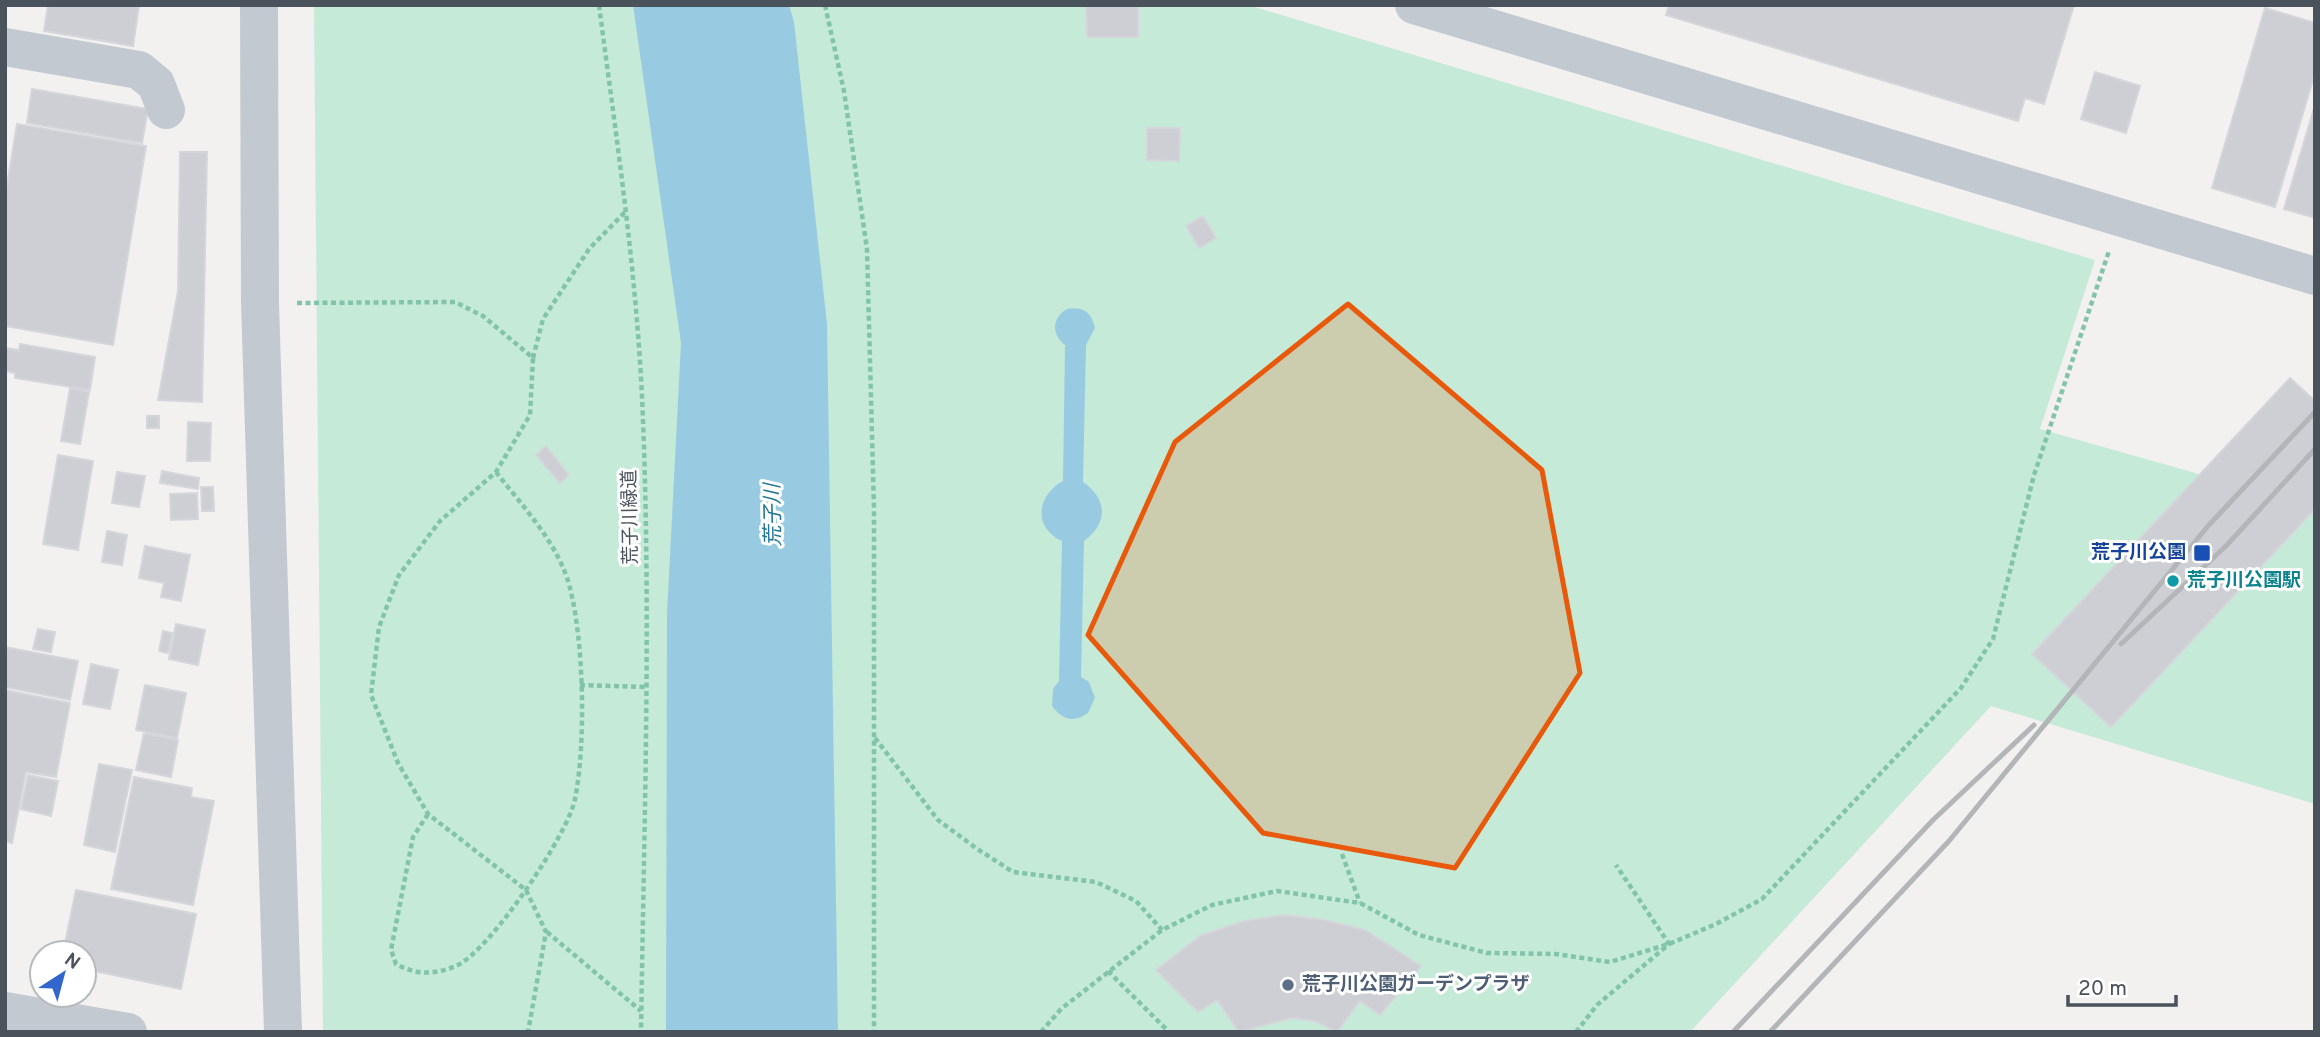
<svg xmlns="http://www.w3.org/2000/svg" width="2320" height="1037" font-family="Overpass,'Noto Sans JP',sans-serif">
	<rect width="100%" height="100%" fill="#f2f1f0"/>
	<path fill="#c5ead7" d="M314 5H1248L2095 260 2040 429 2315 507V804L1991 706 1690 1032H323Z"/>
	<path fill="#98cbe1" d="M633 5H789L794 22 827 324 838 1032H666L667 614 681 343Z
		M1067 309C1083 306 1092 313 1095 328L1086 345 1083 482C1108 499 1108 524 1084 541L1081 677 1089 682 1095 698 1088 713C1074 723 1062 720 1052 706L1053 689 1059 681 1062 541C1033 528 1036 496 1063 481L1065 345C1051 334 1052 318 1067 309Z"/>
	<path fill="#cecfd4" stroke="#d5d6db" stroke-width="2" d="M48 5H139L133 46 44 31Z
		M1086 5H1138V37H1087Z
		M1669 5H2074L2044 104 2025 98 2018 121 1666 15Z
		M2265 8 2315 23V73L2275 207 2212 188Z
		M2095 72 2140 86 2126 133 2081 119Z
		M32 89 148 109 142 143 27 123Z
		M2315 105V218L2284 209Z
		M17 124 146 146 113 345 5 326V198Z
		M1147 128H1180L1179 161 1147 160Z
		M180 152H207L202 402 158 400 178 291Z
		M1203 216 1216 238 1199 248 1186 226Z
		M20 344 95 357 90 390 15 378V373L5 371V348L19 350Z
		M2290 378 2315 401V509L2111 727 2032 654Z
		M70 388 89 392 80 444 61 441Z
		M147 416H159V428H147Z
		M188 422 211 423 210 461H187Z
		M546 446 569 475 560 483 536 455Z
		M58 455 93 461 78 550 43 544Z
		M162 471 199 478 198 489 160 483Z
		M117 472 145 476 139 507 112 503Z
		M201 487H213L214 511H202Z
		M197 493 198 519 171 520 170 494Z
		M107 531 127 535 122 565 102 562Z
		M145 546 190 555 181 601 161 597 164 583 139 578Z
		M176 624 205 630 198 665 169 659Z
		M38 629 55 632 51 652 33 649Z
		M163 631 172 633 168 653 159 651Z
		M5 647 78 661 70 700 5 687Z
		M91 664 118 670 110 709 83 704Z
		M145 685 186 693 177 738 136 730Z
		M5 690 70 703 56 777 26 772 12 843 5 841Z
		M144 733 178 740 171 777 136 770Z
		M99 764 132 770 115 852 84 845Z
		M28 775 58 781 51 816 21 809Z
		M134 777 192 788 191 797 214 801 193 905 111 889Z
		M76 890 196 914 181 989 84 969V953H63Z
		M1285 915 1325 920 1365 930 1421 966 1380 1015 1360 1001 1337 1032 1315 1021 1291 1018 1239 1032 1217 1000 1198 1012 1156 970 1200 936 1244 921Z"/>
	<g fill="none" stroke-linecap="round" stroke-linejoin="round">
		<path stroke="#81c4a9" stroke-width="4.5" stroke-dasharray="5 3.5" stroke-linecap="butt" d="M599 5C617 143 638 281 643 420 651 623 644 828 641 1032
			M825 5 844 91 867 249 874 509V1032
			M297 303 455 302 483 316 533 358 530 415 496 472 440 521 399 575 379 627 371 695 398 763 428 814 526 890 546 932 528 1032
			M533 358 543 319 589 249 626 211
			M580 685 646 687
			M875 738 938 820 976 848 1013 872 1096 882 1136 901 1162 930
			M428 814 413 837 391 950 396 964C416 975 434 975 456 966 489 952 568 835 575 799 586 745 584 642 570 588 559 544 523 507 496 472
			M1342 854 1360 903
			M547 932 641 1011
			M1108 971 1169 1032
			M1041 1032 1061 1009 1162 930 1212 905 1277 891 1360 903 1419 935 1487 953 1555 954 1610 962 1669 944 1716 924 1762 899 1961 688 1993 639 2034 475 2109 251
			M1576 1032 1597 1005 1669 944 1616 865"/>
		<path stroke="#c3c9d0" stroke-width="38" d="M259 5 260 303 283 1032
			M1414 5 2315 276
			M5 47 139 70 156 84 166 110
			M5 1011 128 1032"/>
		<path stroke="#b3b5b9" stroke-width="5" d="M2121 644 2226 546 2315 449
			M1733 1032 1933 820 2034 725
			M1770 1032 1949 841 2208 526 2315 412"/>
	</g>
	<path fill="#e8590c" fill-opacity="0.2" stroke="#e8590c" stroke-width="5" stroke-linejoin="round" d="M1348 304 1542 470 1580 673 1455 868 1263 833 1088 635 1175 442Z"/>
	<rect fill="#1a4fb4" stroke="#fff" stroke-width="2.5" x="2193" y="544" width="18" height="18" rx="3.5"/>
	<circle fill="#0f9aa8" stroke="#fff" stroke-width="2.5" cx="2173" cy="581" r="7"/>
	<circle fill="#5c6f8a" stroke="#fff" stroke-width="2.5" cx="1288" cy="985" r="7"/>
	<g text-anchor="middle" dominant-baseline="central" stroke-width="6" stroke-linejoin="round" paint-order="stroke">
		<g font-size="19" fill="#4a525b" stroke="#fff">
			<text transform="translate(631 517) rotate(-91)">荒子川緑道</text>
		</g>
		<g font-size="19" font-weight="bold" fill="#164399" stroke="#fff" text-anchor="end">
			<text x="2186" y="553">荒子川公園</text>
		</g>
		<g font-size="19" font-weight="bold" fill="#0d838f" stroke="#fff" text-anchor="start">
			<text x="2187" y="581">荒子川公園駅</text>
		</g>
		<g font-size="19" font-weight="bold" fill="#4e5e75" stroke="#fff" text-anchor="start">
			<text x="1302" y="985">荒子川公園ガーデンプラザ</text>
		</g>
		<g font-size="21" font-style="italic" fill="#1f749a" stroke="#fff">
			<text transform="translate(774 515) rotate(-91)">荒子川</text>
		</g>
	</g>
	<rect width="2320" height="1037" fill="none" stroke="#4a525b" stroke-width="14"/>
	<g transform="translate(63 974) rotate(36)"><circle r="33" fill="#ffffff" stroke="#b7babd" stroke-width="2"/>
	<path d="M0-5L12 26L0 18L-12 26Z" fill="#3166cc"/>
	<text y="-10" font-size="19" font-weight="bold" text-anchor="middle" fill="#4a525b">N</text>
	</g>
	<path d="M2068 995v10h108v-10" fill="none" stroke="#4a525b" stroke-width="3.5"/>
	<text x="2078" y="995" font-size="21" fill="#4a525b" stroke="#ffffff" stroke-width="5" paint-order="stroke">20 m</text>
</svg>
